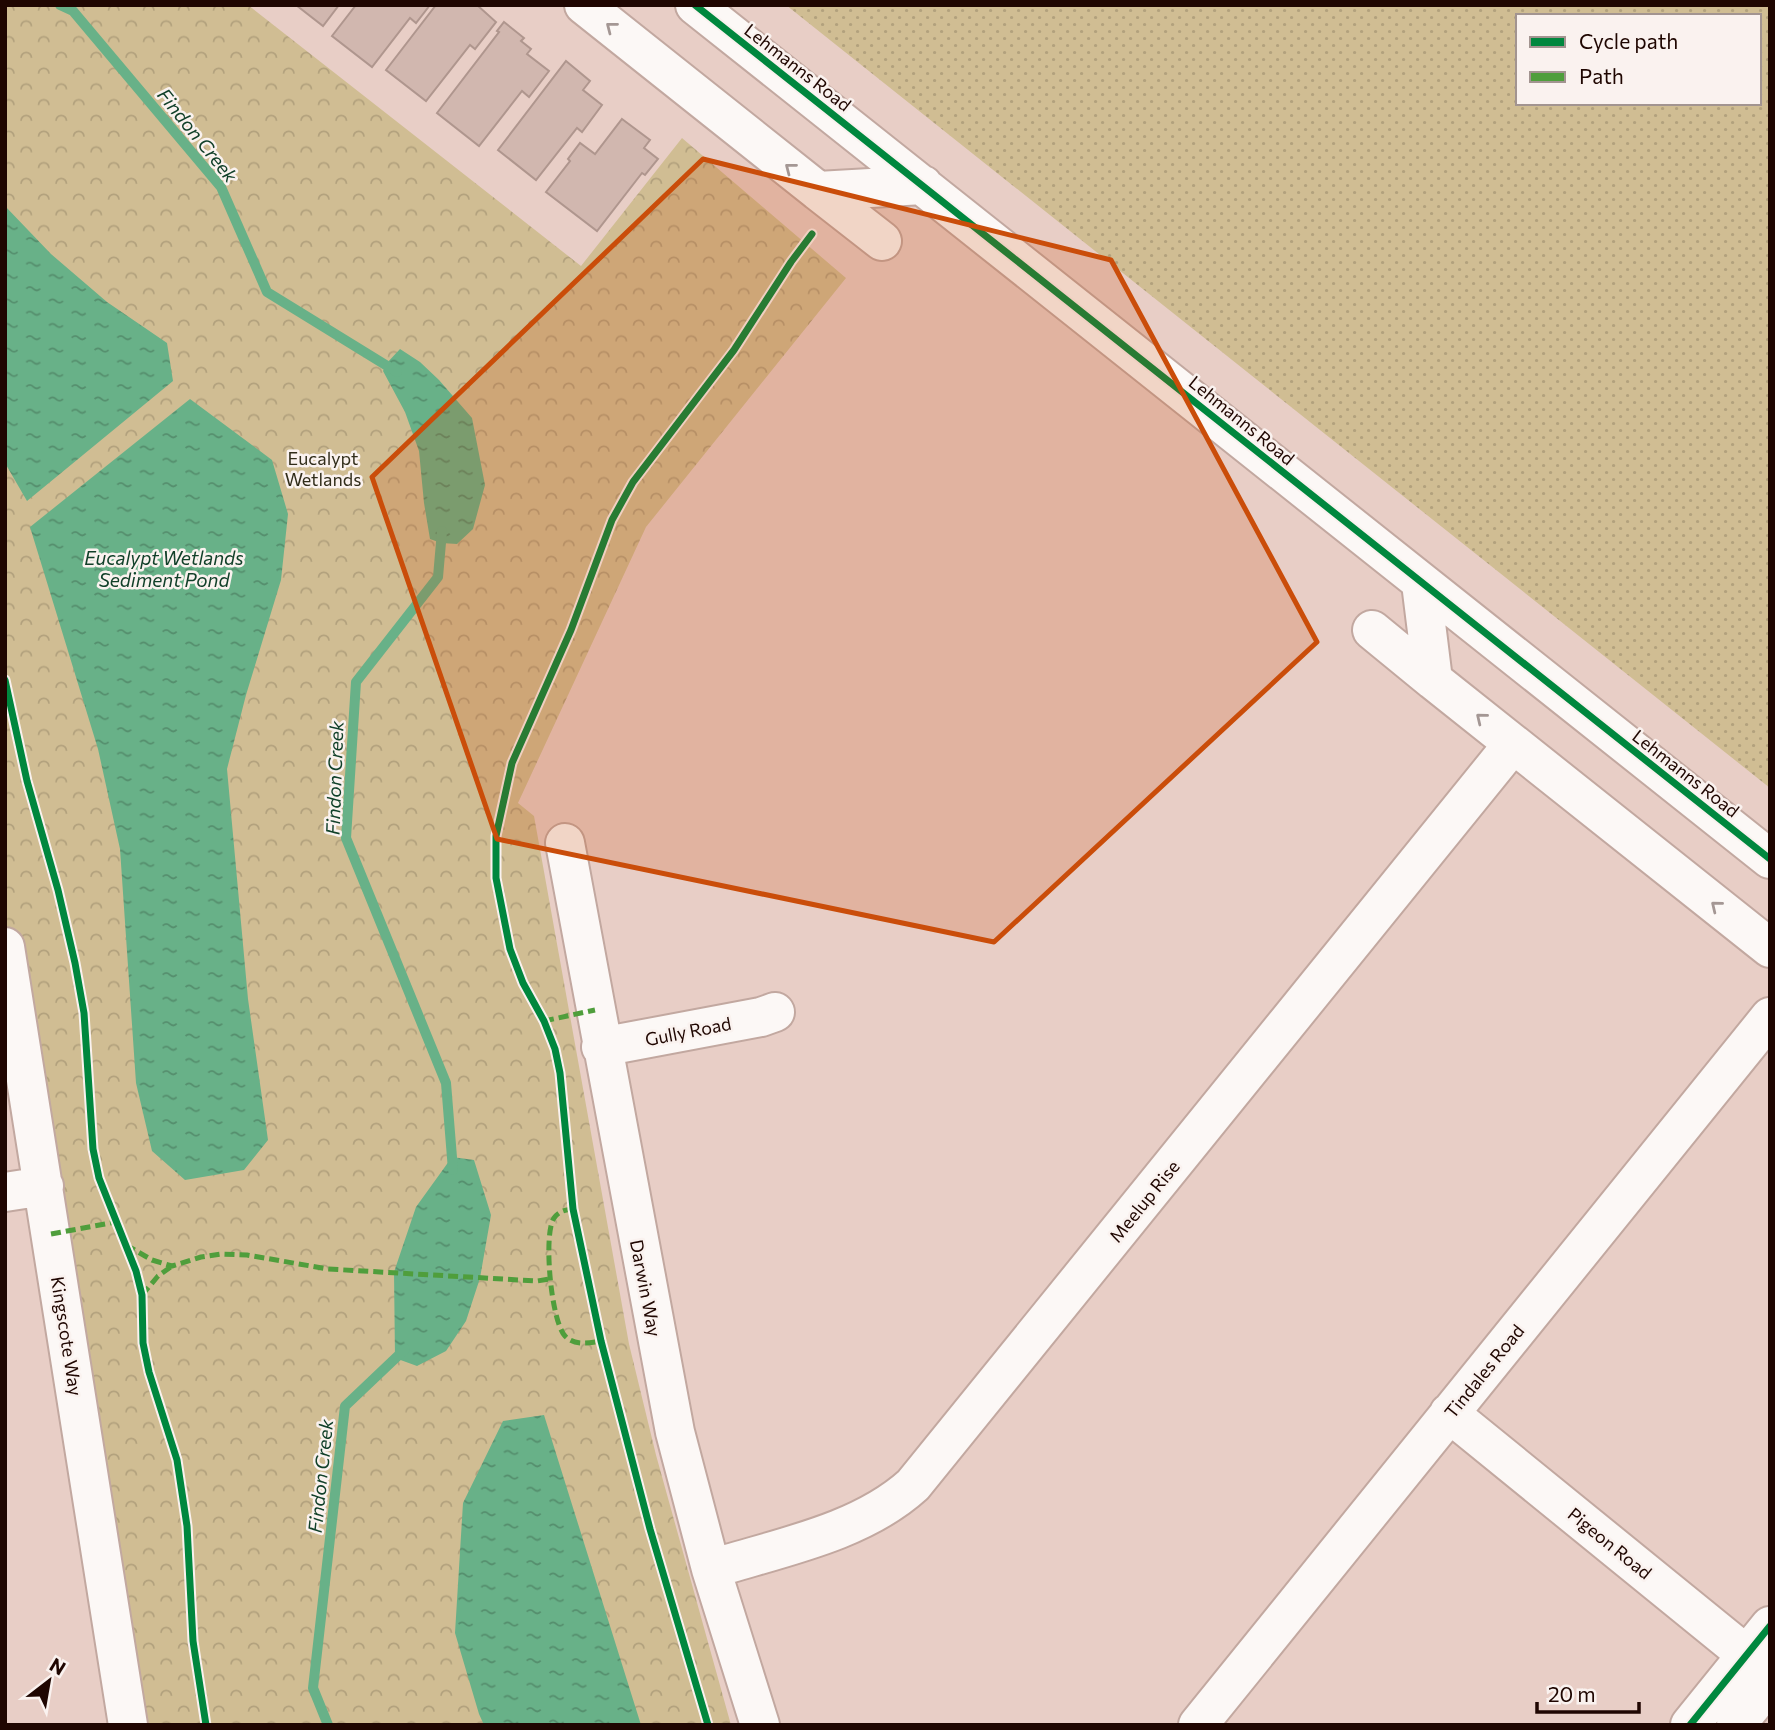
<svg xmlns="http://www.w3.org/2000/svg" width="1775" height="1730" font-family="Commissioner,sans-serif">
	<defs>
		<pattern id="grass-dots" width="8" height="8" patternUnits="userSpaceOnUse" patternTransform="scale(1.75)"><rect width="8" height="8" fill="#d0bd93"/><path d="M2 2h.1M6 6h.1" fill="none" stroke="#b2a17d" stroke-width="1.8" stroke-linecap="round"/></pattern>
		<pattern id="park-crowns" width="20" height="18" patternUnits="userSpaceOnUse" patternTransform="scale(1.75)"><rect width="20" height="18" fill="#d0bd93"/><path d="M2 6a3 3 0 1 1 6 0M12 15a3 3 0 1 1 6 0" fill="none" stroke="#b2a17d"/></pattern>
		<pattern id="water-ripples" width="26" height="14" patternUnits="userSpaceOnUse" patternTransform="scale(1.75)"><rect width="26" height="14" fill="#68b188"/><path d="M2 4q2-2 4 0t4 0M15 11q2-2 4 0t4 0" fill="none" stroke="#558e6d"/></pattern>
	</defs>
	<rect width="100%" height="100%" fill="#e8cec6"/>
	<path fill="url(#grass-dots)" fill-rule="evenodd" d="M786 5H1770V788L845 52ZM1518 16H1759V103H1518Z"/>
	<path fill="url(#park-crowns)" d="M5 5H248L581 266 682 138 846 278 646 527 518 803 534 816 629 1344 656 1455 731 1725H133L5 928Z"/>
	<path fill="url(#water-ripples)" d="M5 206 51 254 107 302 167 343 173 381 27 501 5 463Z
		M400 349 420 362 439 380 472 418 485 485 473 529 457 544 441 543 430 539 424 503 419 451 405 412 383 371 386 364Z
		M190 399 272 460 288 514 281 580 246 695 227 769 248 999 268 1140 244 1170 185 1180 152 1151 136 1083 120 849 98 749 30 527Z
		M452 1157 474 1160 491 1215 480 1278 466 1321 446 1351 417 1366 395 1358 394 1272 416 1207Z
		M544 1415 641 1725H484L479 1714 455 1633 463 1503 503 1421Z"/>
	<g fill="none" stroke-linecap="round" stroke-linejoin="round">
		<path stroke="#68b188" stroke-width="10" d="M60 5 73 11 221 187 267 292 397 372
			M442 531 438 577 356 682 346 838 446 1083 453 1170
			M328 1725 313 1688 345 1406 405 1349"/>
	</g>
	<path fill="#d1b7af" stroke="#af968e" stroke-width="2" d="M296 5H339L323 26Z
		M356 5H430L416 23 410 18 372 67 332 36Z
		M436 5H477L496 22 475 49 470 45 426 101 386 70Z
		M504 22 524 38 521 41 531 49 527 54 549 71 529 97 522 91 479 146 437 113 499 32 497 31Z
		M566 61 590 81 583 90 602 105 582 132 577 128 536 180 498 150Z
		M622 119 650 140 644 148 658 159 645 175 642 173 597 231 546 192 570 161 568 159 580 143 595 154Z"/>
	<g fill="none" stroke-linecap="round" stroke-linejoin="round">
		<defs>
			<path id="minor" d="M584 5 818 191 923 185
				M695 5 1770 859
				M818 191 882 241
				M1421 583 1433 680 1770 948
				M1372 630 1433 680
				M565 843 675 1432 711 1569 760 1725
				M5 947 128 1725
				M601 1047 761 1017 775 1012
				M5 1192 44 1186
				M1449 1413 1770 1674
				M711 1569C778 1548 860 1533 913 1485L1513 744
				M1198 1725 1770 1017
				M1690 1725 1770 1626
				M1736 1725 1770 1683"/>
		</defs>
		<use href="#minor" stroke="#c2a8a0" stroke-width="42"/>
		<use href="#minor" stroke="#fcf8f6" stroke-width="38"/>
		<path stroke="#4f9e3c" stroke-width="5" stroke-dasharray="10 5" stroke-linecap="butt" d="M544 1021 595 1010
			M573 1209C565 1210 559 1211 554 1218 543 1234 551 1321 565 1336 574 1346 589 1343 601 1341
			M51 1234 116 1222
			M126 1245 152 1260 172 1266 201 1257 221 1254 247 1255 328 1269 537 1281 550 1279
			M142 1295 158 1276 172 1266"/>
		<defs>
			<path id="cycleway" d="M695 5 1770 859
				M5 680 27 781 58 890 75 963 84 1013 93 1149 99 1178 136 1271 142 1295 143 1343 149 1372 177 1460 187 1526 193 1641 206 1725
				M708 1725 650 1529 601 1341 573 1209 560 1073 555 1049 544 1021 523 983 510 949 496 878V836L512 763 571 630 612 520 633 482 734 350 791 262 812 234
				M1690 1725 1770 1626"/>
		</defs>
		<use href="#cycleway" stroke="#faf2ef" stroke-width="11"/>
		<use href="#cycleway" stroke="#00873e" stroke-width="7"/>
	</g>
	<defs><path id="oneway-chevron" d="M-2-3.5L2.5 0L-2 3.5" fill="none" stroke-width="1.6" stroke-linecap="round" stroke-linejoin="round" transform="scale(1.75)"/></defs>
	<g stroke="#a49794">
		<use href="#oneway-chevron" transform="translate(611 27) rotate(-142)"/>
		<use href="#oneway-chevron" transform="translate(790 168) rotate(-142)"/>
		<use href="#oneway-chevron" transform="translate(1481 718) rotate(-141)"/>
		<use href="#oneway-chevron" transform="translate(1716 906) rotate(-141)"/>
	</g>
	<path fill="#ca4d0a" fill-opacity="0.2" stroke="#ca4d0a" stroke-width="5" stroke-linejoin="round" d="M703 159 1111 260 1317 642 994 942 497 839 372 477Z"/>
	<g text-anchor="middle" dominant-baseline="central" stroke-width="5" stroke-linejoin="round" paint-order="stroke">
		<g font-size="18" fill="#1f0601" stroke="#faf2ef">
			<text transform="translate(798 67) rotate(38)">Lehmanns Road</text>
			<text transform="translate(1242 420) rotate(39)">Lehmanns Road</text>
			<text transform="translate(1686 773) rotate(38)">Lehmanns Road</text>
			<text transform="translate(688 1031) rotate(-11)">Gully Road</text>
			<text transform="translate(1144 1201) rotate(-51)">Meelup Rise</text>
			<text transform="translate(646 1288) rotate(79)">Darwin Way</text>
			<text transform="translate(67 1336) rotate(81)">Kingscote Way</text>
			<text transform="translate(1484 1371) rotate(-51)">Tindales Road</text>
			<text transform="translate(1610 1543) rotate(39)">Pigeon Road</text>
		</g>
		<g font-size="18" fill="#312d1a" stroke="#faf2ef">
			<text x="323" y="458">Eucalypt<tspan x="323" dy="21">Wetlands</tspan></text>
		</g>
		<g font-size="19" font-style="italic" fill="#114029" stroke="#faf2ef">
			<text transform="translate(198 135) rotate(51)">Findon Creek</text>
			<text x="164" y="557">Eucalypt Wetlands<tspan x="164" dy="22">Sediment Pond</tspan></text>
			<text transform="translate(334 778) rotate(-88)">Findon Creek</text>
			<text transform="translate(320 1476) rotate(-84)">Findon Creek</text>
		</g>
	</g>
	<rect width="1775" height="1730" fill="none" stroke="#1f0601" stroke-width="14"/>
	<rect x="1516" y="14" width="245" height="91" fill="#faf2ef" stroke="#a29490" stroke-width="2"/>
	<rect x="1530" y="37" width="35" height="10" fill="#00873e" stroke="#a29490" stroke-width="2"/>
	<text x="1579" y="49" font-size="21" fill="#1f0601">Cycle path</text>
	<rect x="1530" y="72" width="35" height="10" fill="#4f9e3c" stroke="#a29490" stroke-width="2"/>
	<text x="1579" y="84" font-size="21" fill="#1f0601">Path</text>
	<g transform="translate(49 1681) rotate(31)" stroke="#faf2ef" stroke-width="5" paint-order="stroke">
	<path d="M0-5L12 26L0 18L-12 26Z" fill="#1f0601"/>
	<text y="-10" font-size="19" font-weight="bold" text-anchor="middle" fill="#1f0601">N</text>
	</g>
	<path d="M1537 1702v10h102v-10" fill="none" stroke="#1f0601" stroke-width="3.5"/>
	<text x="1548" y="1702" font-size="21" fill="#1f0601" stroke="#faf2ef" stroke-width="5" paint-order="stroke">20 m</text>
</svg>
